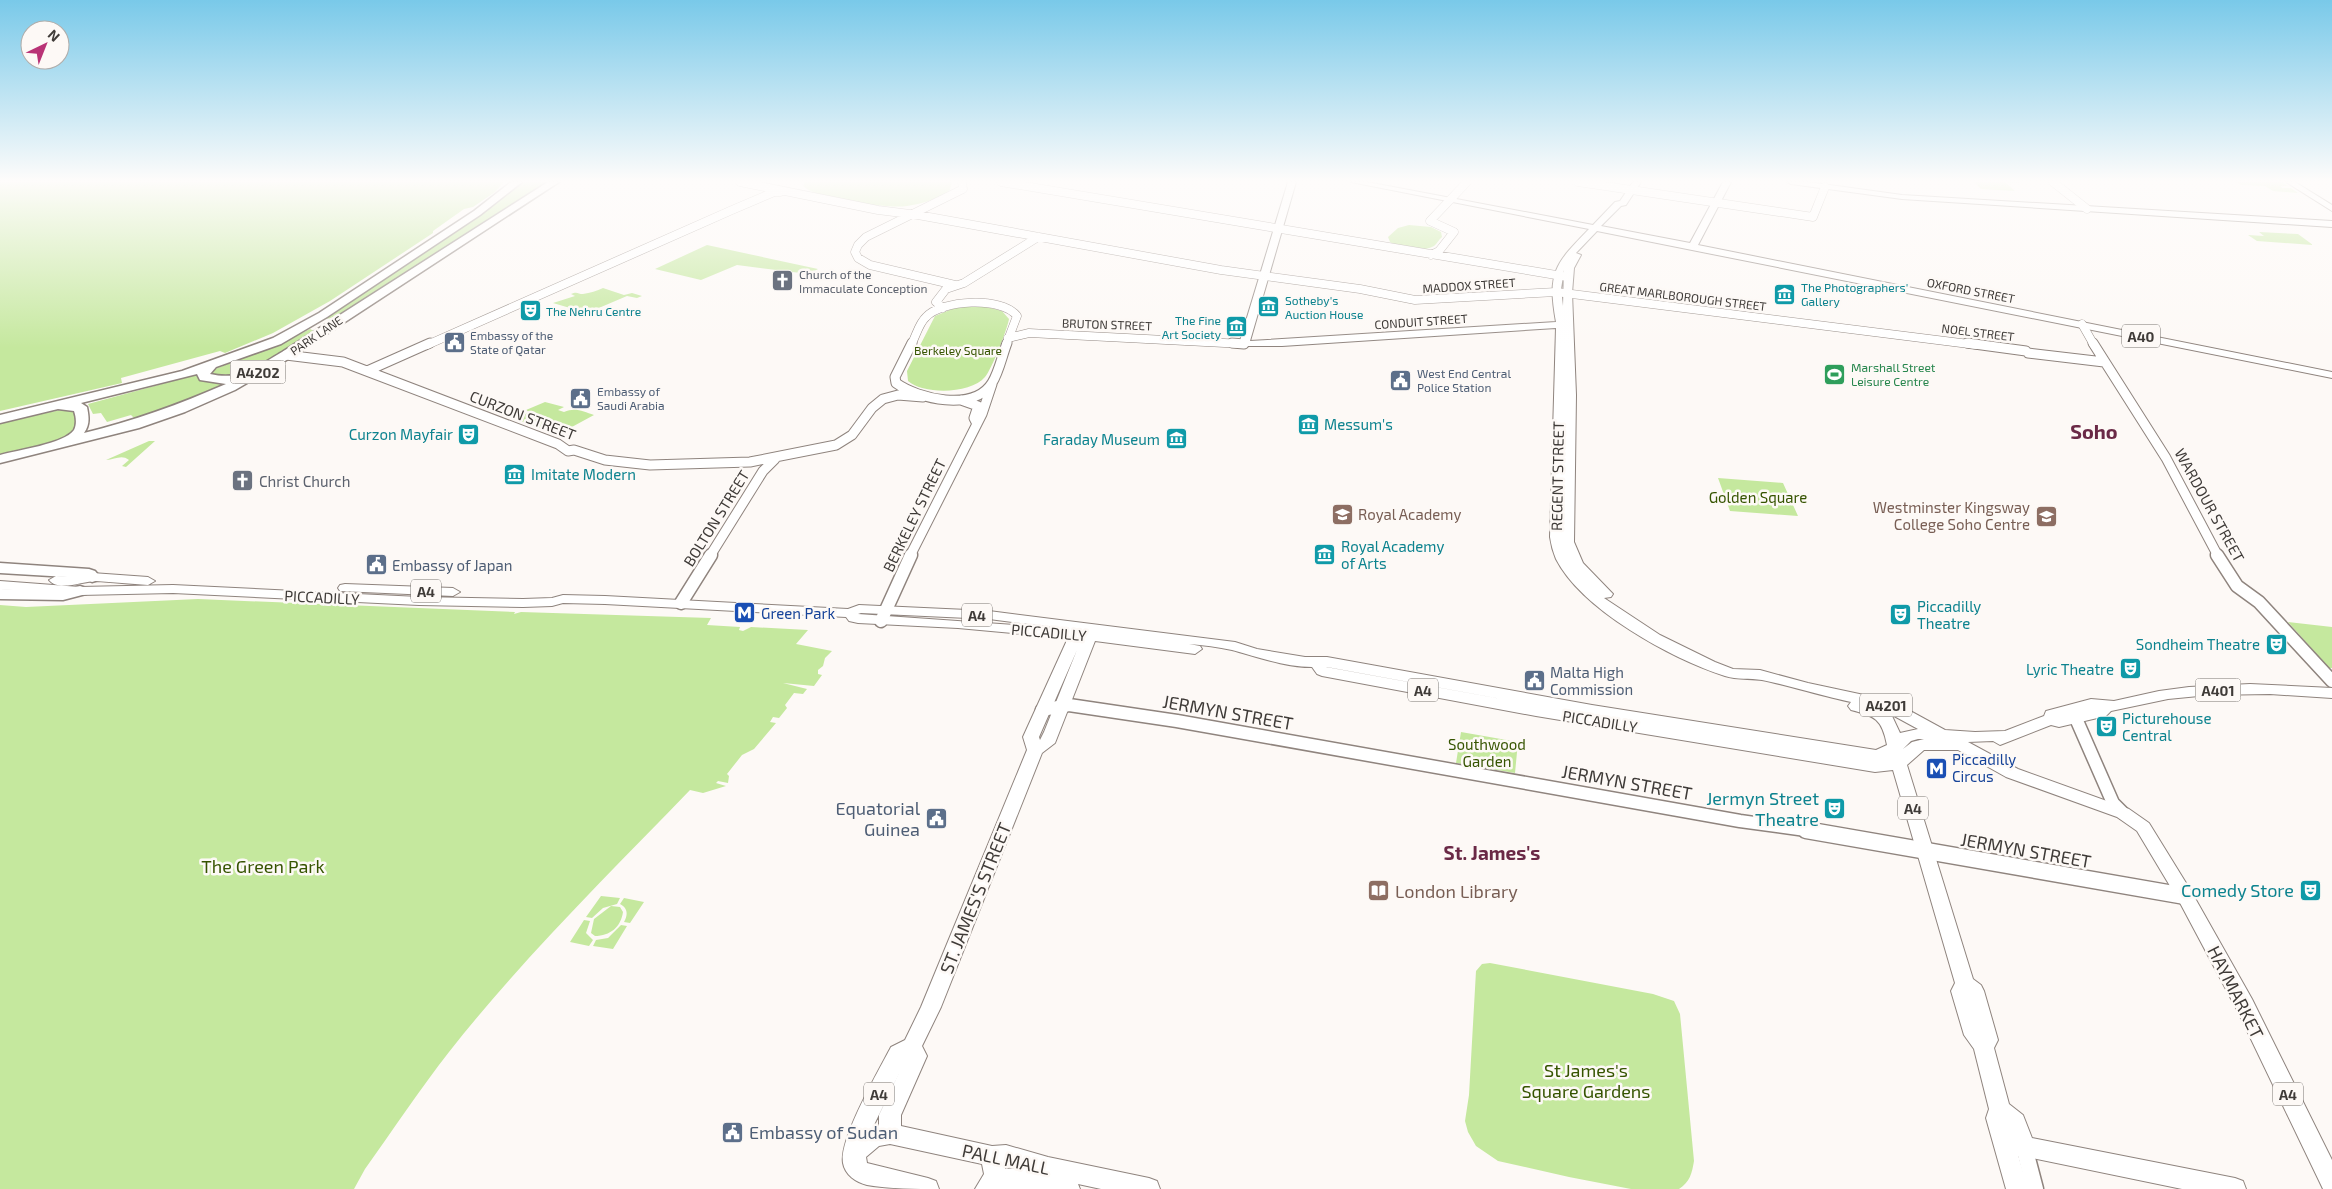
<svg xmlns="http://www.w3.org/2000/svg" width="2332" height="1189" font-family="'Exo 2',sans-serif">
	<rect width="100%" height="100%" fill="#fdf9f6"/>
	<path fill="#c5e89e" d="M0 182H504L495 192 473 207 464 209 433 231V233L330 301 273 333 225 353 220 351 121 378 122 383 0 411Z
		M524 182H546L528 197 335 318 322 319 485 211Z
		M805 182H952L950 190C938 199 921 204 907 206 887 209 816 199 803 186Z
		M1974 182H2019L2020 183 2005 182 2015 191 1981 189Z
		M2236 182H2282L2288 186H2281L2282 188H2291L2298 193 2273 191 2265 186 2241 185Z
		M1409 225 1431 227 1441 232 1442 237C1439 239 1437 244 1434 246 1423 253 1400 248 1390 242L1388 237 1398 228Z
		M2259 232 2298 234 2313 245 2257 241 2248 235 2264 236Z
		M707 245 818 269 809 274 737 265 701 280 655 269Z
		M603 288 624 295 632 293 642 296 637 298 627 296 587 313 553 303 575 296 571 294C577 291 578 294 583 294 590 293 597 291 603 288Z
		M979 305 1002 311 1009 319C1007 330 992 369 985 377 971 394 924 395 908 381L907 371 935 316 957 307Z
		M310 329 314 331 249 375 221 378 211 373 210 371 284 342Z
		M195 375 204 381 222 384 220 388 191 401 135 419 131 415 107 422 101 413 93 414 88 404Z
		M545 402 564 407 558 410 564 412C575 407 583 411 594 415L570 428 564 425 550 432 515 419 529 412 526 410Z
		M66 409 73 411C75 418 79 428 73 434 65 442 14 450 0 454V422Z
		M149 441H155L126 467 122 466 129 460C121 454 115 460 106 460Z
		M1718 478 1783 483 1798 516 1730 511Z
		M198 599 515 612 514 614 521 612 711 618 707 625 740 627 739 630 743 631 751 627 808 630 796 644 832 651 825 658 823 666 818 670V674L822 675 814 686 783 683 807 689 803 694 794 693 785 705 787 708 779 718 773 717 770 722 776 723 754 749 742 755 727 774 729 776 728 783 718 781 716 783 726 786 703 793 690 790C608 875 523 958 449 1052 420 1089 393 1130 365 1169L354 1189H0V605L26 607Z
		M2288 622 2332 627V668H2329Z
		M1461 732 1518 742 1515 773 1456 763Z
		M601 896 620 898 617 904 603 908 592 918 586 917Z
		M624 898 644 902 630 923 624 922C628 915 628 908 620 904Z
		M611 906 620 907 623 912C621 927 610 936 595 936L591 933 594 919Z
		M584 920 590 921 586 933 593 940 589 946 570 942Z
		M621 925 627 926 613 949 593 946 596 940 608 938Z
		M1490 963 1653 994 1674 1001 1680 1014 1694 1161C1692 1173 1690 1182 1679 1189H1631L1569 1177 1498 1161 1476 1146 1468 1132 1465 1121 1469 1095 1476 971 1482 964Z"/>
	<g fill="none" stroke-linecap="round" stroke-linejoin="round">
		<defs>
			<path id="minor-far3" d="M740 182 878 210 918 215 1221 270 1360 289 1415 300 1556 292 1977 345
				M1001 182 1568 277
				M1578 182 1813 217 1825 187
				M2053 182 2087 209
				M1431 255 1439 251 1454 232 1430 221 1467 182
				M955 285 870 265 858 258 855 252 858 245 866 237 963 189 962 182
				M943 308 936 302 946 289 964 283 1038 237
				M2082 324 2094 345
				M1008 338 1029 333 1244 344
				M427 345 732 210 774 192H780
				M911 345C916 336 919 323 926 317 941 300 1002 296 1017 316L1006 345"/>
			<path id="minor-far2" d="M912 343 895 377 896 383C918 399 974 412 992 383 999 372 1002 356 1007 343
				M1232 343 1244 344
				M1967 343 2026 351
				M2093 343 2166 458 2218 556
				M2028 353 2104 362
				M286 355 343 362 558 444 568 451 574 450 605 460 650 465 750 462 836 445 852 435 872 408 883 399 898 395 923 397
				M367 371 430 343
				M961 400 978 406 974 418 977 424
				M710 556 763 471 775 459
				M910 556 982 414 992 384"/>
			<path id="minor-far1" d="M2217 555 2237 586 2259 602 2332 681
				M681 603 711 555
				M881 621 911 555
				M1042 710 1069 705 1177 721 1740 821 1813 831
				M2074 714 2113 803 2123 813"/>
			<path id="minor" d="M1806 830 2185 896
				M2024 1147 2035 1189"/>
			<path id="major" d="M1288 182H1296L1250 341 1556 322C1547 272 1555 264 1589 229L1351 182H1367L1593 225 1615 202 1620 201 1633 182H1641L1626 205 1621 206 1601 226 1690 243 1723 182H1731L1698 245 2332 372V378L1597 231 1576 253 1581 255 1574 268 1572 293 1576 395 1574 542 1583 563 1613 594 1611 597 1604 598 1660 635 1715 662 1733 669 1760 670 1808 683 1892 701 1945 730 1975 732 2005 731 2044 716 2046 711 2091 699 2114 701 2159 691 2189 687 2250 684 2332 688V698L2270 694 2209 695 2168 699 2111 711 2106 716 2059 727 2051 725 2000 745 1993 741 1968 742 2018 769 2129 809 2149 823 2191 891 2252 999 2332 1160V1189H2323L2237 1010 2179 901 2137 831 2117 817 2006 777 1958 750H1924L1907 765 1973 979 1981 985 1984 991 1998 1040 1994 1048 2009 1104 2023 1115 2032 1138 2235 1178 2243 1181 2246 1189H2182L2018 1155 2028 1189H2006L1986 1118 1989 1109 1974 1049 1964 1035 1951 991 1955 983 1893 770 1875 772 1536 716 1322 676 1317 674 1312 667C1285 667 1258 657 1232 650 1218 647 1203 645 1189 644L1200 646 1202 649 1195 654 1095 641 1055 743 1042 753 941 1007 922 1046 927 1056 901 1115V1126L992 1146 1006 1145 1048 1157 1149 1178 1157 1181 1160 1189H1101L1078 1184 1080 1189H975L984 1174 982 1164 890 1144 879 1146 866 1157 867 1163 928 1178 936 1181 939 1189C916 1189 889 1189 867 1185 856 1182 845 1175 843 1163 839 1139 879 1070 891 1047L905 1040 921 1007 1027 750 1023 737 1068 638 958 628 858 623 849 621 846 617 605 604 563 603 552 606 523 607 419 605 173 593 80 595 0 589V581L80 587 173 585 419 597 523 599 552 598 563 595 605 596 848 609 859 605 989 611 1235 642 1257 649 1305 657H1327L1592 705 1876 750 1887 745C1882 719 1875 716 1851 710L1848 706 1851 702C1821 696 1792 686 1762 680 1750 678 1737 680 1725 676 1672 659 1582 610 1556 559 1553 552 1551 544 1550 537L1556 328 1282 346H1240L1239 344ZM1564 270 1563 306 1561 289ZM861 613 989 619 1069 629 858 614ZM1077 650 1044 732 1040 740 1039 737ZM1326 667H1327L1584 714ZM1885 711 1918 729 1900 733 1892 716ZM1918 739H1924L1912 742 1903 749 1911 741ZM901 1069 879 1115V1126L873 1127ZM1005 1165H1006L1016 1168 1005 1169Z
				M1787 182H1808L1902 195 2332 221V227L1902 199 1791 184Z
				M2286 182H2295L2332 205V211Z
				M92 573 148 577 155 581 148 585C131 584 113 582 96 581 83 581 59 592 49 580L56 576 77 577Z
				M345 584 453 588 460 592 453 596 340 591 338 588 340 585Z"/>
			<path id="highway" d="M511 182H522L480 215 327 317 281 344 216 367 210 374C241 381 256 367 282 352L548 182H559L290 358 235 390 185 412 139 428 0 463V455C17 450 64 444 74 430 77 424 76 417 74 411L58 409 0 423V415L182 371 273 338 319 313 474 211ZM197 374 200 380 226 384C180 404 134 421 84 433 90 425 89 417 87 407L81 403Z
				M0 563 89 569 95 571 100 577 98 580 92 582 84 578 0 573Z
				M80 586 86 588 88 591 86 594 63 600 0 599V589L63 590Z"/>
		</defs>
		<use href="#minor-far3" stroke="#8f847e" stroke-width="9"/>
		<use href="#minor-far2" stroke="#8f847e" stroke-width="11"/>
		<use href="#minor-far1" stroke="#8f847e" stroke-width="15"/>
		<use href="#minor" stroke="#8f847e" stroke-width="19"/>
		<use href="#major" stroke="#8f847e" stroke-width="2"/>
		<use href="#highway" stroke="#8f847e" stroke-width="3"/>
		<use href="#minor-far3" stroke="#fff" stroke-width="8"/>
		<use href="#minor-far2" stroke="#fff" stroke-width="9"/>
		<use href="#minor-far1" stroke="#fff" stroke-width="12"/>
		<use href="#minor" stroke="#fff" stroke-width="16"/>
		<use href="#major" fill="#fff" fill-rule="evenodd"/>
		<use href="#highway" fill="#fff" fill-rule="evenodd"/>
	</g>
	<linearGradient id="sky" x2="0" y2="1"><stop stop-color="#79c9e9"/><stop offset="0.52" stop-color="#fefcfb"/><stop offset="1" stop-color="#fefcfb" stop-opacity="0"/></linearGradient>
	<rect width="2332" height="348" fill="url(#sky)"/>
	<defs>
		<symbol id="church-square" viewBox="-11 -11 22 22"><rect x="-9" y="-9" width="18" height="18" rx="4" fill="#6b7280" stroke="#fdf9f6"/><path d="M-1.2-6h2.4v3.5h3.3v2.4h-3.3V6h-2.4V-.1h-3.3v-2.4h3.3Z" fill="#fff"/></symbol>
		<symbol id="museum-square" viewBox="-11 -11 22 22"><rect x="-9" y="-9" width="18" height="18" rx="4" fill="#0f9aa8" stroke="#fdf9f6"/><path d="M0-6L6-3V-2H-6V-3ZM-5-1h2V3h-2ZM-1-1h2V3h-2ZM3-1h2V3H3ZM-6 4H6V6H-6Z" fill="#fff"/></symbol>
		<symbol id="theatre-square" viewBox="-11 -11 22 22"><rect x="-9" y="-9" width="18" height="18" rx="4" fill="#0f9aa8" stroke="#fdf9f6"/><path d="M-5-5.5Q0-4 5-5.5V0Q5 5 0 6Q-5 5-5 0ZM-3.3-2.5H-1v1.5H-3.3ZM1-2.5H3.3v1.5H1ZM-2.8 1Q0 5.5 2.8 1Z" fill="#fff"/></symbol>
		<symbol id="civic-square" viewBox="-11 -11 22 22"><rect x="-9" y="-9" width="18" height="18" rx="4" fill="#5c6f8a" stroke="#fdf9f6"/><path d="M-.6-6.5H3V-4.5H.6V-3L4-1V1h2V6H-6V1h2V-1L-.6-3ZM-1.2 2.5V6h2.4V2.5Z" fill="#fff"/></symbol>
		<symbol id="stadium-square" viewBox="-11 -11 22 22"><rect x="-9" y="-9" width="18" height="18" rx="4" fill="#2e9e5b" stroke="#fdf9f6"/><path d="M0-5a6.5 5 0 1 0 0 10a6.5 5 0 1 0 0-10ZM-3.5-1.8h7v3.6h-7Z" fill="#fff"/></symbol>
		<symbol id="university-square" viewBox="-11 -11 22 22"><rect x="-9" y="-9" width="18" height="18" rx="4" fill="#8d6e63" stroke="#fdf9f6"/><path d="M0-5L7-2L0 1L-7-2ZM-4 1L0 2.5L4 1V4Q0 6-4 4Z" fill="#fff"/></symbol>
		<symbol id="metro-square" viewBox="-11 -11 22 22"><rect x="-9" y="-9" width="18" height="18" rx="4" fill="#1a4fb4" stroke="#fdf9f6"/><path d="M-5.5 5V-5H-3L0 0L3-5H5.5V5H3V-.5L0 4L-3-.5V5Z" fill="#fff"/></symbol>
		<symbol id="library-square" viewBox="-11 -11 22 22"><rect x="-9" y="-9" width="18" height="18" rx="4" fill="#8d6e63" stroke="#fdf9f6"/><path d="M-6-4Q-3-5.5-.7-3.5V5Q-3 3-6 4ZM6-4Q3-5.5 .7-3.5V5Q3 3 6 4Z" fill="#fff"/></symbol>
	</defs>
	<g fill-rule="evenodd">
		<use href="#church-square" x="770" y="268" width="25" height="25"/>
		<use href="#museum-square" x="1772" y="282" width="25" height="25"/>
		<use href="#museum-square" x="1256" y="294" width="25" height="25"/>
		<use href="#theatre-square" x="518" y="298" width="25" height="25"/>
		<use href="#museum-square" x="1224" y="314" width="25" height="25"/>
		<use href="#civic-square" x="442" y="330" width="25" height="25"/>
		<use href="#stadium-square" x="1822" y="362" width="25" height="25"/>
		<use href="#civic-square" x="1388" y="368" width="25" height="25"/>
		<use href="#civic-square" x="568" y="386" width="25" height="25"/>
		<use href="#museum-square" x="1296" y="412" width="25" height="25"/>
		<use href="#theatre-square" x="456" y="422" width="25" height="25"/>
		<use href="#museum-square" x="1164" y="426" width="25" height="25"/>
		<use href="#museum-square" x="502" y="462" width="25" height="25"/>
		<use href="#church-square" x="230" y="468" width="25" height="25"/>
		<use href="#university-square" x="1330" y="502" width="25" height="25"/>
		<use href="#university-square" x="2034" y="504" width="25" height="25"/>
		<use href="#museum-square" x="1312" y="542" width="25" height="25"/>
		<use href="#civic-square" x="364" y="552" width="25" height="25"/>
		<use href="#metro-square" x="732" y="600" width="25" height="25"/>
		<use href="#theatre-square" x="1888" y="602" width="25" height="25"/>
		<use href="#theatre-square" x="2264" y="632" width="25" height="25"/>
		<use href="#theatre-square" x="2118" y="656" width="25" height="25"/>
		<use href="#civic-square" x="1522" y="668" width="25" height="25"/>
		<use href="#theatre-square" x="2094" y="714" width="25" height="25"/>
		<use href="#metro-square" x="1924" y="756" width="25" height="25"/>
		<use href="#theatre-square" x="1822" y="796" width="25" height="25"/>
		<use href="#civic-square" x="924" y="806" width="25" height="25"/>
		<use href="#theatre-square" x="2298" y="878" width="25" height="25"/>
		<use href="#library-square" x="1366" y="878" width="25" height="25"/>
		<use href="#civic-square" x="720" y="1120" width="25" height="25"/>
	</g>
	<g text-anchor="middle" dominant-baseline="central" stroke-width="5" stroke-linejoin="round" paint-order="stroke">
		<g font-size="12" fill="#5b616d" stroke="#fdf9f6" text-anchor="start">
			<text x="799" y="274">Church of the<tspan x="799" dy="14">Immaculate Conception</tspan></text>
		</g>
		<g font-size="12" fill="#3f3b38" stroke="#fdf9f6">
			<text transform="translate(1469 285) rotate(-4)">MADDOX STREET</text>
			<text transform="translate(1971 290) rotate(11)">OXFORD STREET</text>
			<text transform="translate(1683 296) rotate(7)">GREAT MARLBOROUGH STREET</text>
			<text transform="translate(1421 321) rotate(-4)">CONDUIT STREET</text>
			<text transform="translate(1107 324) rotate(2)">BRUTON STREET</text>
			<text transform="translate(1978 332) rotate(7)">NOEL STREET</text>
			<text transform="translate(316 335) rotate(-34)">PARK LANE</text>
		</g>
		<g font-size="12" fill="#0d838f" stroke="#fdf9f6" text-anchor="start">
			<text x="1801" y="287">The Photographers'<tspan x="1801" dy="14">Gallery</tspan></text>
			<text x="1285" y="300">Sotheby's<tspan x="1285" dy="14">Auction House</tspan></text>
			<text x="546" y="311">The Nehru Centre</text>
			<text x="1221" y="320" text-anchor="end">The Fine<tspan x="1221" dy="14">Art Society</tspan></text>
		</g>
		<g font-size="12" fill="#4e5e75" stroke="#fdf9f6" text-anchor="start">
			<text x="470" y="335">Embassy of the<tspan x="470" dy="14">State of Qatar</tspan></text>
			<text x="1417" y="373">West End Central<tspan x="1417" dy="14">Police Station</tspan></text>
			<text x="597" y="391">Embassy of<tspan x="597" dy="14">Saudi Arabia</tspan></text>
		</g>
		<g font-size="12" fill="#365400" stroke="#fdf9f6">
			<text x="958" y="350">Berkeley Square</text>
		</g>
		<g font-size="12" fill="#27864d" stroke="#fdf9f6" text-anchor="start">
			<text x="1851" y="367">Marshall Street<tspan x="1851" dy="14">Leisure Centre</tspan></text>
		</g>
		<g fill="#fdf9f6" stroke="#787471" stroke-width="1">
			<rect x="2122" y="324.5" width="38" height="23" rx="4"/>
			<rect x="230.5" y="360.5" width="55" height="23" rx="4"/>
			<rect x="411" y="579.5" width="30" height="23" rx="4"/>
			<rect x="962" y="603.5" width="30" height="23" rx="4"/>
			<rect x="1408" y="678.5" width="30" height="23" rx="4"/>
			<rect x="2195.5" y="678.5" width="45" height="23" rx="4"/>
			<rect x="1860" y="693.5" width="52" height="23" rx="4"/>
			<rect x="1898" y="796.5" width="30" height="23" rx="4"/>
			<rect x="864" y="1082.5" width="30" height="23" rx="4"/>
			<rect x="2273" y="1082.5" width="30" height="23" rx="4"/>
		</g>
		<g font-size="14" font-weight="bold" fill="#3f3b38">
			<text x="2141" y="336">A40</text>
			<text x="258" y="372">A4202</text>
			<text x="426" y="591">A4</text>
			<text x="977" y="615">A4</text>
			<text x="1423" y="690">A4</text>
			<text x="2218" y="690">A401</text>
			<text x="1886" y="705">A4201</text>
			<text x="1913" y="808">A4</text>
			<text x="879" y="1094">A4</text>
			<text x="2288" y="1094">A4</text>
		</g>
		<g font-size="15" fill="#3f3b38" stroke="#fdf9f6">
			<text transform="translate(523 415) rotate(21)">CURZON STREET</text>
			<text transform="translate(1557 476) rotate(-89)">REGENT STREET</text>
			<text transform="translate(2210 505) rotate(61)">WARDOUR STREET</text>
			<text transform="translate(914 515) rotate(-64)">BERKELEY STREET</text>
			<text transform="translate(716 518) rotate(-58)">BOLTON STREET</text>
			<text transform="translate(322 597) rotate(3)">PICCADILLY</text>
			<text transform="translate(1049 632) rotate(5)">PICCADILLY</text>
			<text transform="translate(1600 721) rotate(9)">PICCADILLY</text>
		</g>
		<g font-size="15" fill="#0d838f" stroke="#fdf9f6" text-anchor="start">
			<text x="1324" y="424">Messum's</text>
			<text x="453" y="434" text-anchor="end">Curzon Mayfair</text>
			<text x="1160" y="439" text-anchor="end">Faraday Museum</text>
			<text x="531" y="474">Imitate Modern</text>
			<text x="1341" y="546">Royal Academy<tspan x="1341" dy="17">of Arts</tspan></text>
			<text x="1917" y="606">Piccadilly<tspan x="1917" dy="17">Theatre</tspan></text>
			<text x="2260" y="644" text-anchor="end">Sondheim Theatre</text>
			<text x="2114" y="669" text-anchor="end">Lyric Theatre</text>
			<text x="2122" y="718">Picturehouse<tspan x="2122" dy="17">Central</tspan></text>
		</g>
		<g font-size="15" fill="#5b616d" stroke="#fdf9f6" text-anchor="start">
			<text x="259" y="481">Christ Church</text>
		</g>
		<g font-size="15" fill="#365400" stroke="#fdf9f6">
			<text x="1758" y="497">Golden Square</text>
			<text x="1487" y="744">Southwood<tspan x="1487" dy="17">Garden</tspan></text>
		</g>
		<g font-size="15" fill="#785e54" stroke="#fdf9f6" text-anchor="end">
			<text x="2030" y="507">Westminster Kingsway<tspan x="2030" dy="17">College Soho Centre</tspan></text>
			<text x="1358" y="514" text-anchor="start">Royal Academy</text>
		</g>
		<g font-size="15" fill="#4e5e75" stroke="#fdf9f6" text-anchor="start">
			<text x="392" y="565">Embassy of Japan</text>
			<text x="1550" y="672">Malta High<tspan x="1550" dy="17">Commission</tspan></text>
		</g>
		<g font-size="15" fill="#164399" stroke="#fdf9f6" text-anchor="start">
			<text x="761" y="613">Green Park</text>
			<text x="1952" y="759">Piccadilly<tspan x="1952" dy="17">Circus</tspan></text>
		</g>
		<g font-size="18" fill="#3f3b38" stroke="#fdf9f6">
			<text transform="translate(1228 712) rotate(10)">JERMYN STREET</text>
			<text transform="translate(1627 782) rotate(10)">JERMYN STREET</text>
			<text transform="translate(2026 850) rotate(10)">JERMYN STREET</text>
			<text transform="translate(975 898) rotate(-68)">ST. JAMES'S STREET</text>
			<text transform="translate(2236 992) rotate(63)">HAYMARKET</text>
			<text transform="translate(1006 1159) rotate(12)">PALL MALL</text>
		</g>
		<g font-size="18" fill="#0d838f" stroke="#fdf9f6" text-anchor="end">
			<text x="1819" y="798">Jermyn Street<tspan x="1819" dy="21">Theatre</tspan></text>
			<text x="2294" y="890">Comedy Store</text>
		</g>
		<g font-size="18" fill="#4e5e75" stroke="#fdf9f6" text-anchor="end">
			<text x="920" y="808">Equatorial<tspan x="920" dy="21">Guinea</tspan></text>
			<text x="749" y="1132" text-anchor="start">Embassy of Sudan</text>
		</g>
		<g font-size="18" fill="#365400" stroke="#fdf9f6">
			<text x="263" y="866">The Green Park</text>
			<text x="1586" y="1070">St James's<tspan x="1586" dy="21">Square Gardens</tspan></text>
		</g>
		<g font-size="18" fill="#785e54" stroke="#fdf9f6" text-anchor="start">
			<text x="1395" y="891">London Library</text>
		</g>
		<g font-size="19" font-weight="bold" fill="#6a2946" stroke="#fdf9f6">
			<text x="1492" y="852">St. James's</text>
		</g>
		<g font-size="20" font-weight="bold" fill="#6a2946" stroke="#fdf9f6">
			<text x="2094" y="431">Soho</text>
		</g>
	</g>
	<g transform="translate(45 45) rotate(43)"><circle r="24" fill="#fdf9f6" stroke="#b1adaa"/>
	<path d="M0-4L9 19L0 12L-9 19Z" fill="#b93376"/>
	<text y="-8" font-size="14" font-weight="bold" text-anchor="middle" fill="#3f3b38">N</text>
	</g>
</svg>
